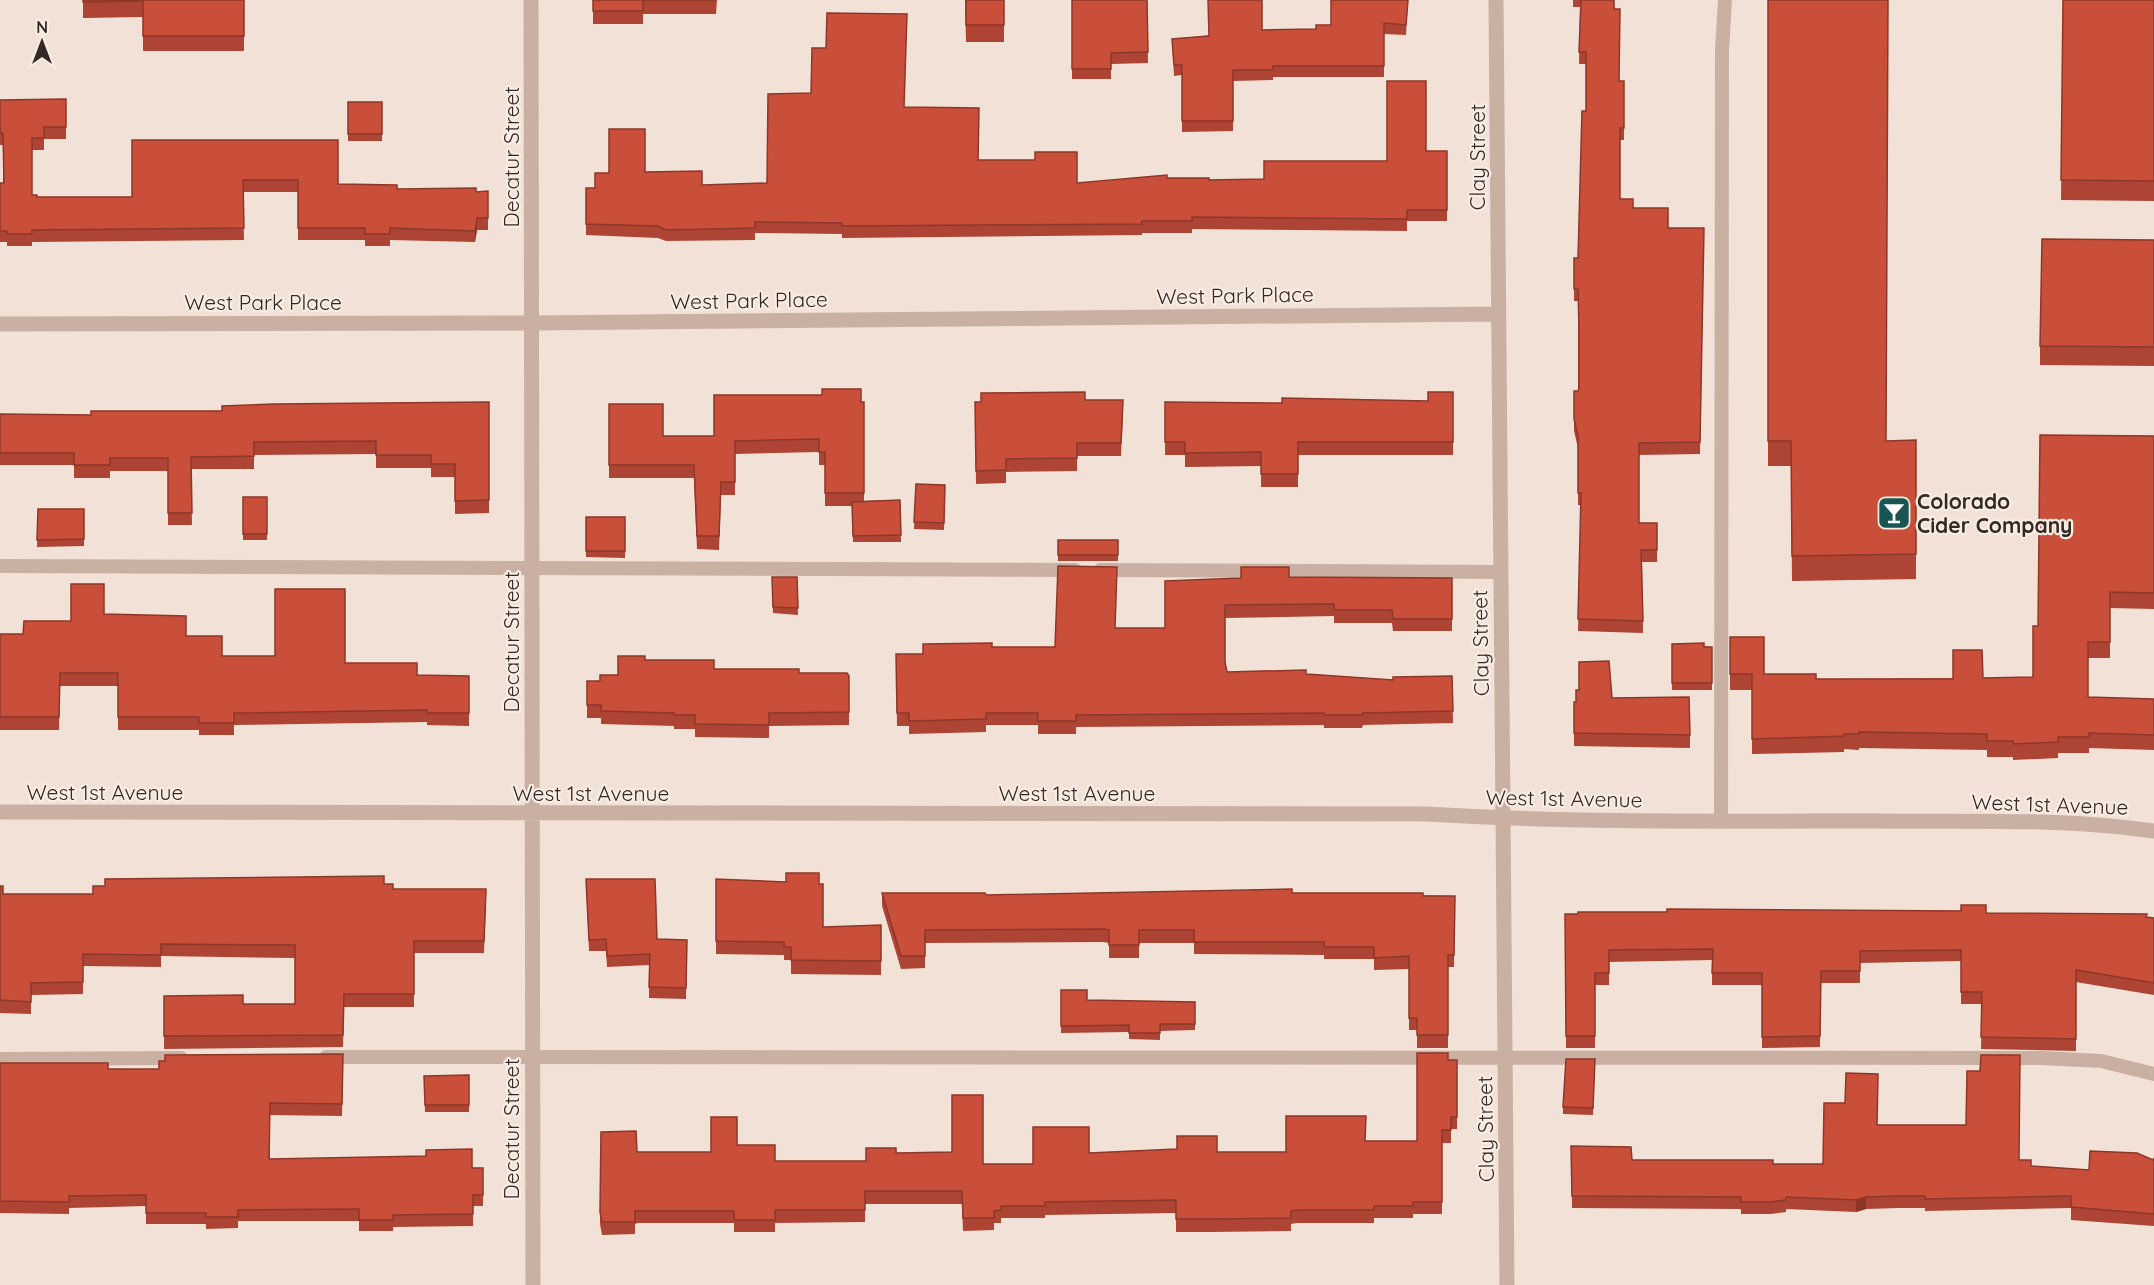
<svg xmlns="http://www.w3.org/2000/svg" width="2154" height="1285" font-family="Quicksand,sans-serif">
	<rect width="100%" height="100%" fill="#f1e1d6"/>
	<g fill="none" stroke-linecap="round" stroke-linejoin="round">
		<path stroke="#c9b0a2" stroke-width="14" d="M0 566 1075 570
			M1100 570 1500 572
			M1721 821 1722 50 1725 0
			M326 1057 2041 1058 2101 1061 2154 1074
			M0 1059 181 1058"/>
		<path stroke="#c9b0a2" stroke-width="15" d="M531 0 533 1285
			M1496 0 1507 1285
			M0 324 533 323 1498 314
			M0 812 1426 814C1578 823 1729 821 1881 821 1972 822 2064 818 2154 831"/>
	</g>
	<path fill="#ae4433" d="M83 0H244V51H143V17L83 18Z
		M593 0H717L716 14H643V24H593Z
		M965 0H1004V42H966Z
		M1072 0H1147L1148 63 1111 64V79H1072Z
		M1331 0H1408L1406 35 1384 34V77H1273V80L1233 81V131L1182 132V75L1174 76 1172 39 1262 30 1316 29 1331 25Z
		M1573 0H1614L1619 81H1624V140H1620V199L1668 228H1704L1700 454 1639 455V523H1657V562H1642L1643 633 1578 631 1581 505H1578V448L1574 431V391H1578V301H1574V258H1578L1586 111V64H1579L1580 7H1573Z
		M1768 0 1886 441 1916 440V579L1792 581 1791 466H1768Z
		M2063 0H2154V201L2061 200Z
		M66 99V139H44V150H32V195L37 197H132V140L338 184 397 189 476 192 488 191V230H477L475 242 390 240V246H365V240H298V192H243L244 240 32 242V246H7V242H0V183H3V145H0V100Z
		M348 102H382V141H348Z
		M904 107 978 160 1077 183 1167 178 1209 180 1264 179 1387 161 1426 151H1447V221H1407V231L1192 229V233H1142V235L842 238V234L755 233V240L666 241 658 238 586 235V188H595L645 172 702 185 767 183Z
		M2154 240V366L2040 365V346Z
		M1453 392V455H1298V487H1261V466L1185 467V455H1165V402L1282 403 1428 401Z
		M1085 400 1123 413 1121 456H1077V471L1006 472V483L976 484 975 402Z
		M489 402V513L455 514V477H431V468H376V454L254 455V469H191L192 525H168V471H110V478H74V465H0V414L91 415Z
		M861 402H864V501L900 500 901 542H853L852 506H825V465H819V452L735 454V495H721L719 550 697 549 694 478H609V404L663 436H714Z
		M2154 436V609L2110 608V658H2088V697L2154 699V750L2089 748V753H2058V758L2013 760V757H1987V750L1859 748V750L1844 749V752L1752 754V690H1730V637L1764 674 1816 679 1983 678 2033 677 2038 626Z
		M916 484 945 485 944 530 914 529Z
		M243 497H267V540H243Z
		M38 509H84V546L37 547Z
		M586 517H625V558L586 557Z
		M1058 540H1118V561H1058Z
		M772 577H797L798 615 773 613Z
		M1289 577 1452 578V631H1393L1392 623H1334V616L1225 618V662L1227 672 1306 674 1393 680 1452 676 1453 723 1363 725 1362 728H1324V725L1076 727V734H1038V725H986V732L909 734V726H897L896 654H923L992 647H1055L1115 628H1165Z
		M104 614 186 636 222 656 345 663 417 675 469 676V726L427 725V722L234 725V735H199V730H118V686H60L59 730H0V634H23L71 621Z
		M1672 644 1712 647V690H1672Z
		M645 660 714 669 799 673 849 676V725L769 726V738L695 737V729H674V726L601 724V718H587V681H600L618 675Z
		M1612 698 1690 735V748L1574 746V702Z
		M586 879 657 939 687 940 686 999 649 998V965L607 967 606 951H589Z
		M716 879 819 884 823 927 881 961V975L791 974V960H784V955L716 954Z
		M384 884 393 889 486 901 484 953H414V1007H344L343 1047 164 1049V996L243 1004H295V958L161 956V967L83 966V994L31 995V1014L0 1013V886L3 894H93Z
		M882 893 986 895 1292 893 1455 896 1454 967H1448V1048H1417V1030H1409V969L1374 970V959H1324V955L1194 954V943H1139V958H1109V943L1103 942 925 943V968L901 969 882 906Z
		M1986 913 2154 918V995L2076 982V1051L1981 1049 1982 1004H1961V961L1860 963V983H1821L1820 1047 1762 1048V985H1712V960L1609 962V985H1595V1048H1566L1565 914Z
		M1061 990 1087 1000 1195 1002V1030L1160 1031V1040L1129 1039V1032L1061 1033Z
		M343 1054 342 1116 270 1115V1159L483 1168V1206H473V1226L393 1227V1231H359V1221H238V1228L206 1229V1224H146V1206L69 1208V1214L0 1213V1063L108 1069H159Z
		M1595 1059 1593 1115 1563 1114V1107Z
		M1448 1060H1457V1129H1451V1143H1442V1214H1413V1218H1374V1223H1297L1291 1224V1231L1210 1232H1176V1213L1045 1215V1218H1001V1223H994V1230L963 1231 962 1204H865V1222L775 1223V1232H734V1223H638L635 1224V1234L602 1235 600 1224 601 1132 637 1152H711L737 1145 775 1161H866L896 1153 983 1164H1033L1089 1153 1286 1152 1366 1128 1365 1141H1417Z
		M469 1075V1112H425L424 1076Z
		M1877 1125 2019 1160 2031 1166 2089 1170 2153 1160 2154 1158V1226L2071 1220V1208L1925 1211V1208H1898L1866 1209 1856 1212 1786 1209V1212L1771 1214H1741V1209L1572 1208 1571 1146 1632 1160 1773 1164H1823Z"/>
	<path fill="#8d3729" d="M477 218V230L475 242V231Z
		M1866 1197V1209L1856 1212V1200Z"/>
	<path fill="#ca4f3b" stroke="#8d3729" stroke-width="1.5" d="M83 0H244V36H143V1L83 2Z
		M593 0H716H643V11H593Z
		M966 0H1004V25H966Z
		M1072 0H1147L1148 52 1111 53V69H1072Z
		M1208 0H1262V30L1316 29V25H1331V0H1408L1406 25 1384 23V66H1273V70H1233V121H1182V65H1174L1172 39 1209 36Z
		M1581 0H1614V9H1620L1619 81H1624V128H1620V199H1633V208H1668V228H1704L1700 442 1639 443V523H1657V550H1641L1643 621 1578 619 1581 493H1578V436L1574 419V391H1578L1579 388V329L1578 289H1574V258H1578L1582 111H1586V52H1579Z
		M1768 0H1888L1886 441 1916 440V554L1792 556 1791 441H1768Z
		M2063 0H2154V181L2061 180Z
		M827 13 907 14 904 107 979 108 978 160H1035V152H1077V183L1167 175V178H1209V180L1264 179V161H1387V81H1426V151H1447V210H1407V219L1192 217V221H1142V224L842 226V223L755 222V228L666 230 658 226 586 224V188H595V173H609V129H645V172L702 171V185L767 183 768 94 811 93 812 48H826Z
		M66 99V127H44V138H32V195H37V197H132V140H338V184L397 185V189L476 188V192L488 191V218H477L475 231 390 228V234H365V228H298V180H243L244 228 32 230V234H7V231H0V183H4L3 133H0V100Z
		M348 102H382V134H348Z
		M2042 239 2154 240V347L2040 346Z
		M822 389H861V402H864V493H825V452H819V439L735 441V482H721L719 536H697L694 465H609V404H663V436H714V395H822Z
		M1085 392V400H1123L1121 443H1077V458L1006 459V470L976 471 975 402H981V393Z
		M1428 392H1453V442H1298V474H1261V452L1185 453V442H1165V402L1282 403V398L1428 401Z
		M489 402V500L455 501V464H431V455H376V441L254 442V456L191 457 192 513H168V458H110V465H74V453H0V414L91 415V411H222V406L274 404Z
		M2040 435 2154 436V593L2110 592V642H2088V697L2154 699V735L2089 733V737H2058V742L2013 744V741H1987V734L1859 732V734H1844V736L1752 739V674H1730V637H1764V674H1816V679H1953V650H1982L1983 678 2033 677V626H2038Z
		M916 484 945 485 944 523 914 522Z
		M243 497H267V534H243Z
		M900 500 901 535 853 536 852 502Z
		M38 509H84V539L37 540Z
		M586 517H625V551H586Z
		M1058 540H1118V555H1058Z
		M1058 566 1117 567 1115 628H1165V581L1241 578V567H1289V577L1452 578V619H1393L1392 610H1334V604L1225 605V662L1227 672 1306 670V674L1393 680V677L1452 676 1453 711 1363 713 1362 715H1324V713L1076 715V721H1038V713H986V719L909 721V713H897L896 654H923V644L992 643V647H1055Z
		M772 577H797L798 608 773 607Z
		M71 584H104V614L186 616V636H222V656H275V589H345V663H417V675L469 676V713H427V710L234 713V723H199V717H118V673H60L59 717H0V634H23L24 621H71Z
		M1704 643V647H1712V683H1672V644Z
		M618 656H645V660H714V669H799V673H847L849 676V712L769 713V725L695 724V715H674V713L601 711V705H587V681H600V675H618Z
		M1609 661 1612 698 1689 697 1690 735 1574 733V702H1576V690H1579V662Z
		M786 873H819V884H823V927L881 925V961L791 960V947H784V942L716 941V879L786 882Z
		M384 876V884H393V889H486L484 941H414V994H344L343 1035 164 1036V996L243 995V1004H295V945L161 944V955L83 954V982L31 983V1002L0 1000V886H3V894H93V886H105V879Z
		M586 879H655L657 939 687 940 686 988 649 987 650 954 607 956 606 939 589 940Z
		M1292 889V893H1423V896H1455L1454 955H1448V1035H1417V1018H1409V956L1374 958V947H1324V942H1194V930H1139V945H1109V930L1103 929 925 930V956H901L882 893H985L986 895Z
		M1961 905H1986V913L2147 914 2146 917 2154 918V983L2076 970V1039L1981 1037 1982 992H1961V950L1860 951V971H1821L1820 1036 1762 1037V973H1712L1713 949 1609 950V973H1595V1036H1566L1565 914H1578V912H1667V909L1961 911Z
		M1061 990H1087V1000L1195 1002V1024H1160V1033H1129V1025L1061 1026Z
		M1417 1053H1448V1060H1457V1117H1451V1130H1442V1202H1413V1206H1374V1210H1297L1291 1211V1218L1210 1219H1176V1200L1045 1202V1206H1001V1210L994 1211V1218H963L962 1191H865V1210H775V1220H734V1211H635V1222H602L600 1212 601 1132 636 1131 637 1152H711V1117H737V1145H775V1161H866V1148H896V1153L952 1152V1095H983V1164H1033V1127H1089V1153L1177 1149V1136H1217V1152H1286V1116H1366L1365 1141H1417Z
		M343 1054 342 1104 270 1103 269 1159 426 1156V1150L472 1149V1168H483V1195H473V1214L393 1215V1220H359V1209L238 1210V1217H206V1213H146V1195L69 1196V1202L0 1201V1063H108V1069H159V1061H165V1055Z
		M1981 1055H2020L2019 1160H2031V1166L2089 1170 2090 1151 2137 1153 2153 1160 2154 1158V1214L2071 1207V1196L1925 1199V1196H1898L1866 1197 1856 1200 1786 1197V1200L1771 1202H1741V1197L1572 1196 1571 1146 1631 1147 1632 1160H1773V1164H1823L1824 1103H1845L1846 1073 1878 1074 1877 1125H1966L1967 1071H1980Z
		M1566 1059H1595L1593 1108 1563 1107Z
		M469 1075V1105H425L424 1076Z"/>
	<defs>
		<symbol id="bar-square" viewBox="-11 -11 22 22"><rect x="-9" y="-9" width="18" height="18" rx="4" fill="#195553" stroke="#f9ece2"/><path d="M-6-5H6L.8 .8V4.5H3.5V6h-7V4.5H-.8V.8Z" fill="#fff"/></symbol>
	</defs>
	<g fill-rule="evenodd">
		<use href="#bar-square" x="1875" y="494" width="38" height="38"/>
	</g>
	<g text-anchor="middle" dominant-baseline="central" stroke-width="4.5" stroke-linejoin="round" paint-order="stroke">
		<g font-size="21" fill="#332824" stroke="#f9ece2">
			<text transform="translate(511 157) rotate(-90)">Decatur Street</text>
			<text transform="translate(1477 157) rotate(-90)">Clay Street</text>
			<text transform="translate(1235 295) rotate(-1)">West Park Place</text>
			<text transform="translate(749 300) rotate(-1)">West Park Place</text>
			<text x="263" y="302">West Park Place</text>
			<text transform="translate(511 642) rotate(-90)">Decatur Street</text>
			<text transform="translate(1480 643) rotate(-91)">Clay Street</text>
			<text x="105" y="792">West 1st Avenue</text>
			<text x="591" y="793">West 1st Avenue</text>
			<text x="1077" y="793">West 1st Avenue</text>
			<text transform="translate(1564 798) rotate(1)">West 1st Avenue</text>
			<text transform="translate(2050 804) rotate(2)">West 1st Avenue</text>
			<text transform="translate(511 1129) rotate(-90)">Decatur Street</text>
			<text transform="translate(1485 1129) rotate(-91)">Clay Street</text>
		</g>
		<g font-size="21" font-weight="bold" fill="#332824" stroke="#f9ece2" text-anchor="start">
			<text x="1917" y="501">Colorado<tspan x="1917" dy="24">Cider Company</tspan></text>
		</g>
	</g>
	<g transform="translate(42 42)" stroke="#f9ece2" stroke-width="4.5" paint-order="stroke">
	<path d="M0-4.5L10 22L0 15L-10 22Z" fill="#332824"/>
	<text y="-9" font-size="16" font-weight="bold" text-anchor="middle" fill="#332824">N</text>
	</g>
</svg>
